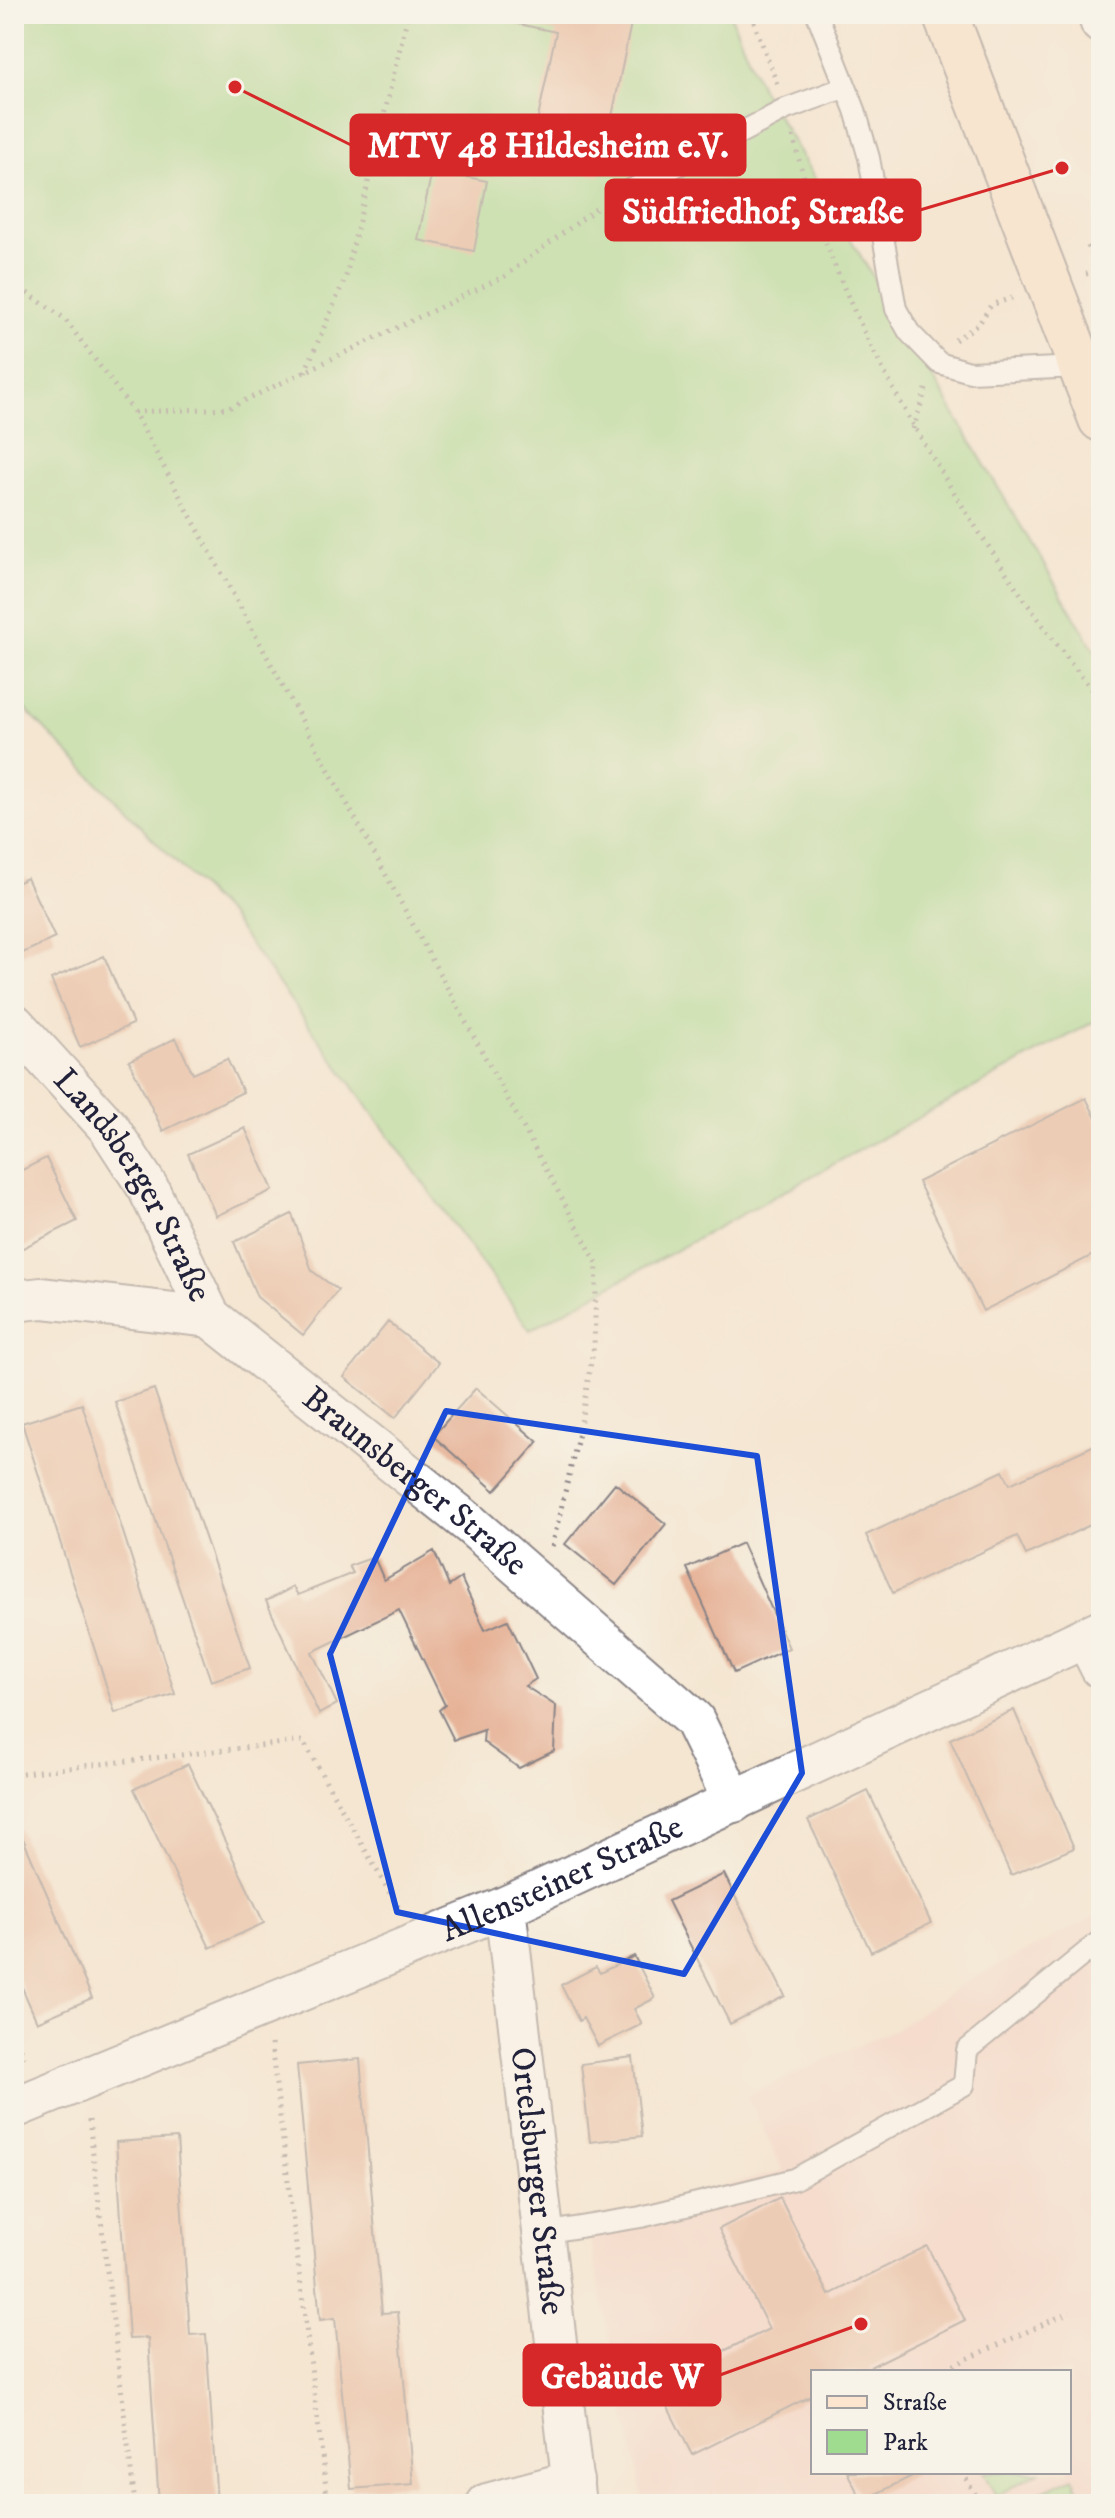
<svg xmlns="http://www.w3.org/2000/svg" width="1115" height="2518" font-family="'IM FELL DW Pica',serif">
	<rect width="100%" height="100%" fill="#f7f3e8"/>
	<filter id="ink" filterUnits="userSpaceOnUse"><feTurbulence type="fractalNoise" baseFrequency=".0125" numOctaves="2"/><feDisplacementMap in="SourceGraphic" scale="16" xChannelSelector="R" yChannelSelector="G"/><feConvolveMatrix kernelMatrix="1 2 1 2 8 2 1 2 1" color-interpolation-filters="sRGB"/></filter>
	<filter id="wash" filterUnits="userSpaceOnUse"><feTurbulence type="fractalNoise" baseFrequency=".006" numOctaves="4" result="noise"/><feDisplacementMap in="SourceGraphic" scale="32" xChannelSelector="R" yChannelSelector="G"/><feGaussianBlur stdDeviation="1.8" result="paint"/><feColorMatrix in="noise" values="0 0 0 0 0 0 0 0 0 0 0 0 0 0 0 0 0 1.4 0 .05"/><feComposite in="paint" operator="in"/></filter>
	<g filter="url(#wash)">
		<rect width="100%" height="100%" fill="#f4e6d1"/>
		<path fill="#f7d1c7" fill-rule="evenodd" d="M1101 1913V2504H644L586 2220 783 2171 747 2096 895 2029 968 1981ZM813 2372H1069V2472H813Z"/>
		<path fill="#a0dc8f" stroke="#617f65" stroke-width="2" d="M14 14H730L761 88 1101 661V1018L530 1330 230 917 14 698Z
			M983 2472H1039L996 2496Z
			M1073 2477 1086 2504H1014Z"/>
		<g id="blocks">
			<path fill="#e5ae92" d="M511 14H586L631 23 600 176 529 161 556 32 509 22Z
				M432 170 487 181 474 251 418 240Z
				M27 878 55 938 14 957V884Z
				M104 956 133 1024 80 1047 51 979Z
				M176 1038 193 1074 227 1059 243 1092 163 1131 129 1061Z
				M1086 1098 1101 1128V1251L983 1311 918 1182Z
				M245 1128 273 1190 216 1216 188 1154Z
				M46 1158 77 1221 17 1251 14 1244V1174Z
				M292 1214 312 1271 338 1290 303 1335 257 1297 234 1242Z
				M388 1322 439 1363 395 1418 344 1377Z
				M476 1388 538 1442 495 1491 433 1436Z
				M154 1389 250 1668 211 1681 115 1402Z
				M82 1404 175 1694 115 1713 22 1423Z
				M1101 1442V1520L1026 1555 1017 1536 893 1593 866 1535 1003 1471 1010 1484Z
				M615 1483 666 1524 616 1585 565 1544Z
				M742 1543 789 1648 734 1673 687 1568Z
				M434 1551 449 1586 461 1578 485 1630 508 1620 536 1679 525 1686 556 1706 554 1751 519 1768 483 1742 484 1730 454 1740 439 1710 445 1705 399 1610 312 1652 337 1704 319 1714 266 1601 293 1587 298 1595 353 1573 349 1566 374 1557 384 1580Z
				M1014 1710 1074 1848 1011 1875 950 1739Z
				M188 1764 264 1923 210 1948 134 1789Z
				M868 1791 931 1923 871 1952 808 1820Z
				M14 1818 92 1998 37 2022 14 1969Z
				M724 1874 785 1996 730 2024 668 1901Z
				M634 1956 655 1998 634 2009 642 2024 598 2046 583 2018 579 2021 561 1985 596 1967 600 1973Z
				M633 2057 642 2136 590 2142 581 2064Z
				M360 2059 382 2313 398 2312 413 2484 351 2489 335 2318 320 2320 297 2065Z
				M177 2138 190 2335 206 2334 217 2504H159L148 2338 129 2339 116 2142Z
				M780 2198 829 2295 927 2246 965 2320 870 2367 872 2372H813V2404L809 2397 692 2455 656 2384 769 2329 719 2229Z
				M14 2470H16L19 2504H14Z
				M847 2472H920L862 2501Z"/>
		</g>
	</g>
	<g filter="url(#ink)">
		<use href="#blocks" fill-opacity="0" stroke="#8b8486" stroke-width="2"/>
		<g fill="none" stroke-linecap="round" stroke-linejoin="round">
			<defs>
				<path id="service" d="M817 14 855 110 869 158 896 309 909 332 939 363 970 372 1079 367
					M621 195 786 109 846 87
					M543 2233 641 2217 795 2179 964 2085 967 2050 1101 1940"/>
				<g id="minor">
					<path d="M1098 14 1101 23"/>
					<path id="s1" d="M14 1024 109 1128 148 1188 210 1317"/>
					<path id="s2" d="M14 1301 42 1298 210 1317 470 1524 694 1720 734 1802"/>
					<path d="M1086 1638 1101 1668"/>
					<path id="s3" d="M505 1907 575 2504"/>
					<path id="s4" d="M14 2108 505 1907 1101 1630"/>
					<path d="M487 2504 573 2481"/>
				</g>
				<path id="secondary" d="M945 14 1101 419"/>
			</defs>
			<use href="#service" stroke="#8b8486" stroke-width="24"/>
			<use href="#minor" stroke="#8b8486" stroke-width="44"/>
			<use href="#secondary" stroke="#8b8486" stroke-width="48"/>
			<path stroke="#8b8486" stroke-width="5" stroke-dasharray="2 6" stroke-linecap="butt" d="M751 14 777 84
				M793 136C827 279 898 406 977 529 1016 588 1055 646 1101 700
				M1088 246 1100 271
				M1086 274 1101 271
				M14 284 64 318 134 412 597 1263 594 1345 579 1433 552 1547
				M955 340 979 324 991 305 1012 298
				M305 372 346 276 408 14
				M134 412 229 408 505 276 597 208
				M913 429 927 386
				M14 1774 303 1741 399 1909
				M14 2034 27 2063
				M271 2044 328 2504
				M89 2120 135 2504
				M939 2372 1070 2312
				M962 2472 981 2504"/>
			<use href="#service" stroke="#fff" stroke-width="20"/>
			<use href="#minor" stroke="#fff" stroke-width="40"/>
			<use href="#secondary" stroke="#fbe5cf" stroke-width="44"/>
		</g>
	</g>
	<path d="M0 0H1115V2518H0ZM446 1411 757 1456 802 1773 684 1974 397 1912 330 1654Z" fill="#f4e6d1" fill-opacity=".55" fill-rule="evenodd"/>
	<path fill="none" stroke="#1d4ed8" stroke-width="6" stroke-linejoin="round" d="M446 1411 757 1456 802 1773 684 1974 397 1912 330 1654Z"/>
	<g text-anchor="middle" dominant-baseline="central" stroke-width="6" stroke-linejoin="round" paint-order="stroke">
		<g font-size="34" fill="#22223b" stroke="#f7f3e8">
			<text stroke="none"><textPath href="#s1" startOffset="202">Landsberger Straße</textPath></text>
			<text stroke="none"><textPath href="#s2" startOffset="460">Braunsberger Straße</textPath></text>
			<text stroke="none"><textPath href="#s4" startOffset="594">Allensteiner Straße</textPath></text>
			<text stroke="none"><textPath href="#s3" startOffset="276">Ortelsburger Straße</textPath></text>
		</g>
	</g>
	<path fill="none" stroke="#d62828" stroke-width="3" d="M235 87L351 145M1062 168L920 210M861 2324L720 2375"/>
	<g fill="#d62828" stroke="#f7f3e8" stroke-width="3">
		<circle cx="235" cy="87" r="8"/>
		<circle cx="1062" cy="168" r="8"/>
		<circle cx="861" cy="2324" r="8"/>
	</g>
	<g fill="#d62828" stroke="#d62828" stroke-width="3">
		<rect x="351" y="115" width="394" height="60" rx="8"/>
		<rect x="606" y="180" width="314" height="60" rx="8"/>
		<rect x="524" y="2345" width="196" height="60" rx="8"/>
	</g>
	<g font-size="36" text-anchor="middle" font-weight="bold" fill="#fff">
		<text x="548" y="157">MTV 48 Hildesheim e.V.</text>
		<text x="763" y="223">Südfriedhof, Straße</text>
		<text x="622" y="2388">Gebäude W</text>
	</g>
	<rect width="1115" height="2518" fill="none" stroke="#f7f3e8" stroke-width="48"/>
	<rect x="811" y="2370" width="260" height="104" fill="#f7f3e8" stroke="#a29fa3" stroke-width="2"/>
	<rect x="827" y="2396" width="40" height="12" fill="#fbe5cf" stroke="#a29fa3" stroke-width="2"/>
	<text x="883" y="2410" font-size="24" fill="#22223b">Straße</text>
	<rect x="827" y="2430" width="40" height="24" fill="#a0dc8f" stroke="#a29fa3" stroke-width="2"/>
	<text x="883" y="2450" font-size="24" fill="#22223b">Park</text>
</svg>
